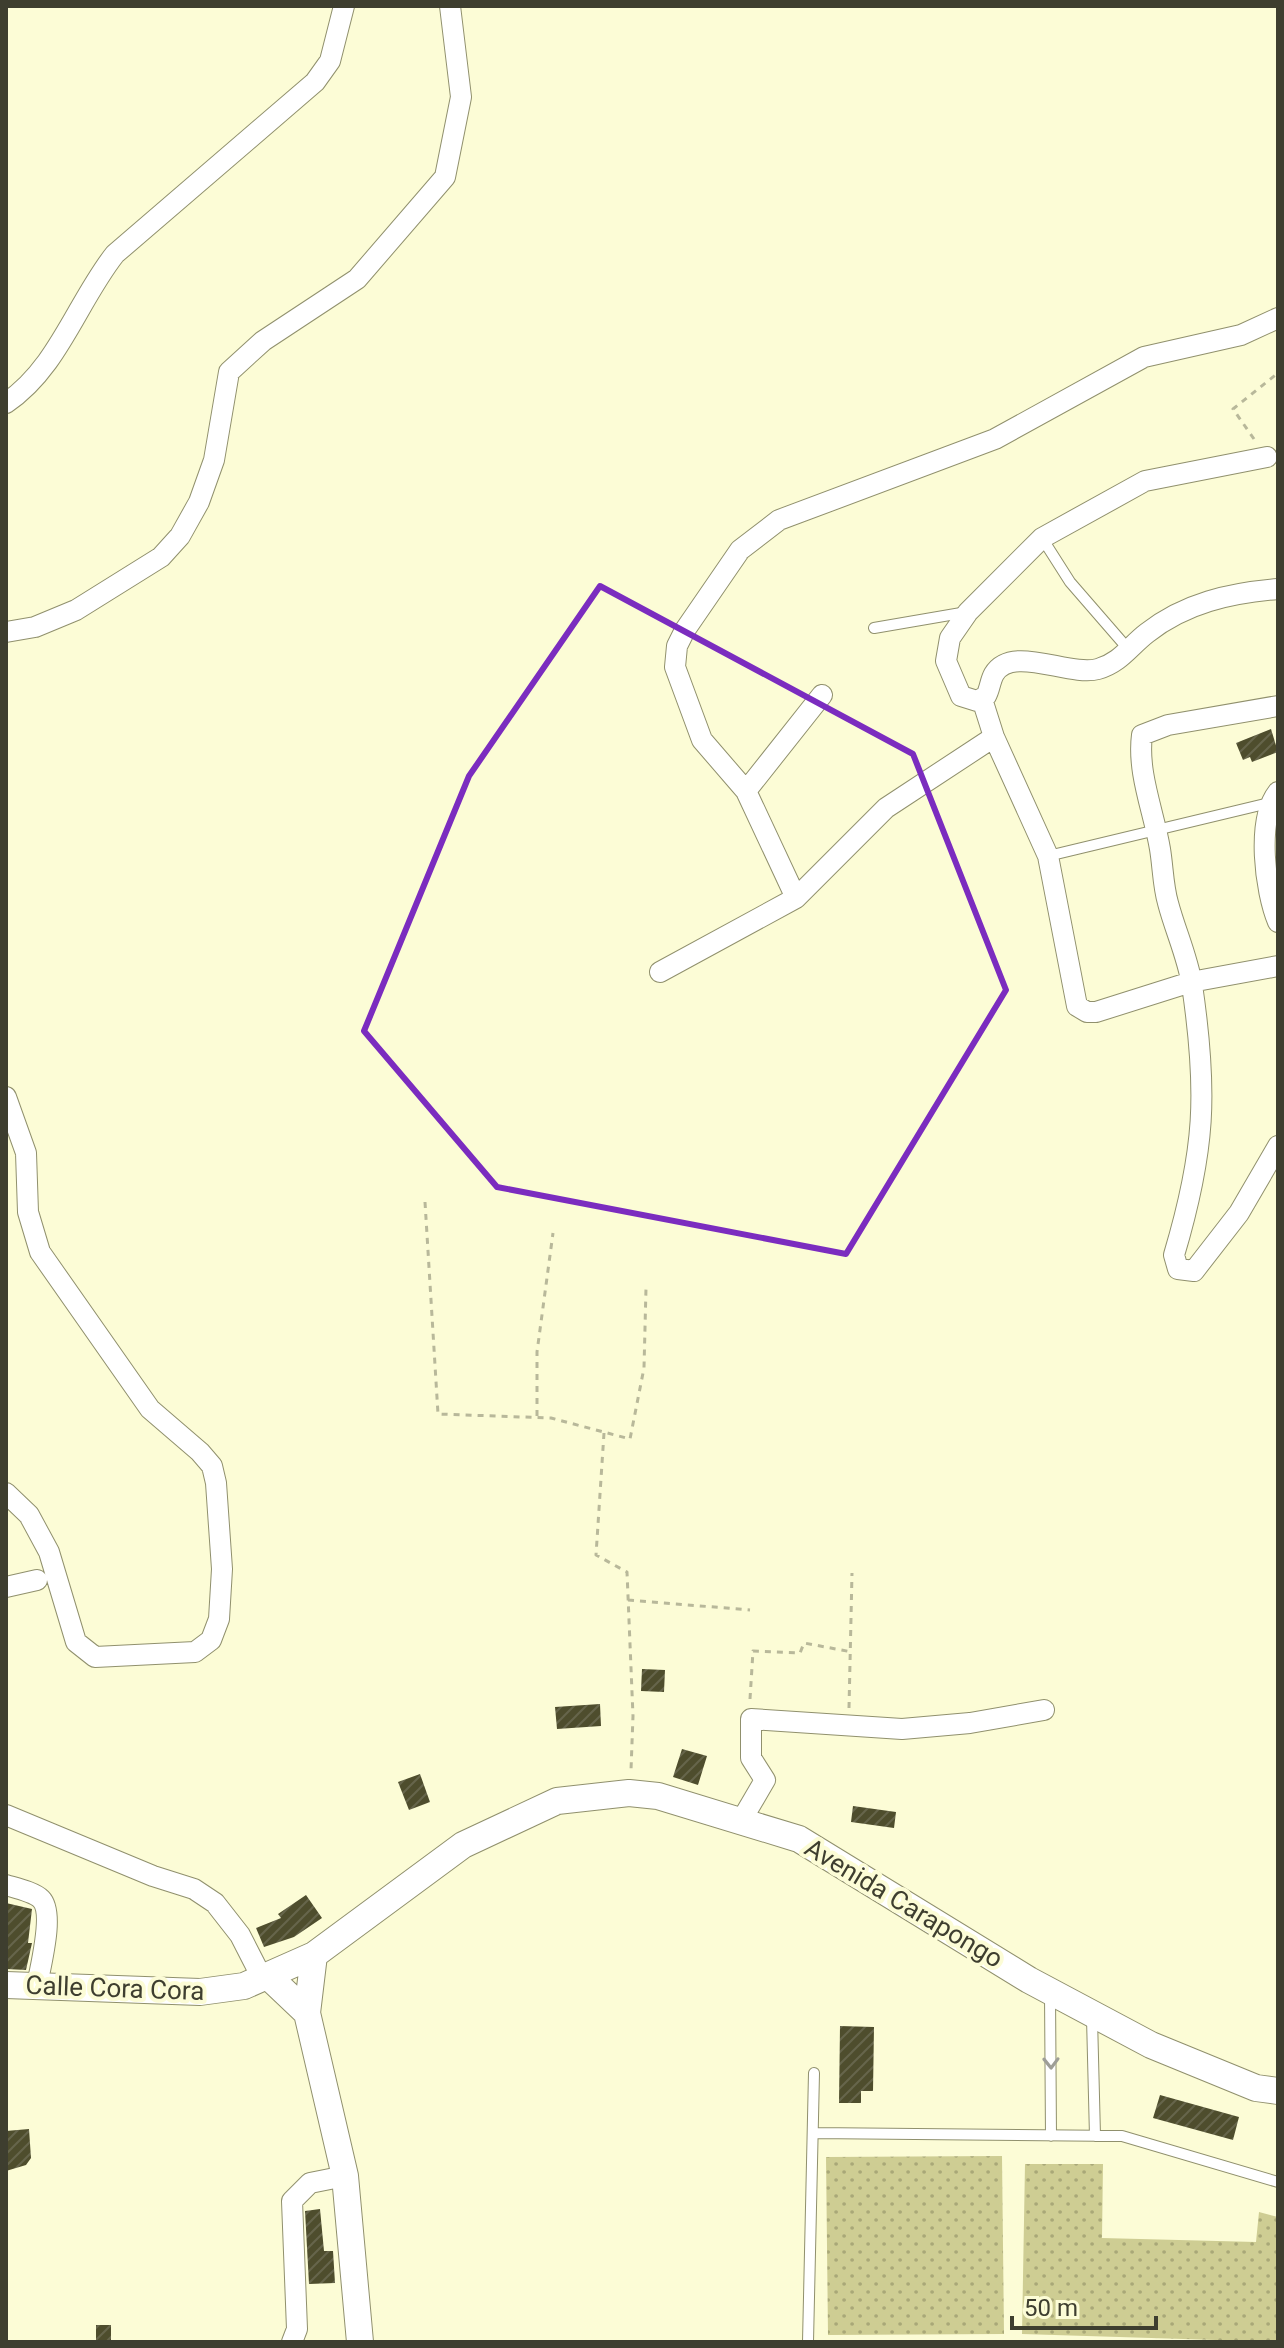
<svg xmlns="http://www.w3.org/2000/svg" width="1284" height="2348" font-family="Roboto,sans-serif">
	<defs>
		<pattern id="grass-dots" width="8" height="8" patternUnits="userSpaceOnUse" patternTransform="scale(2)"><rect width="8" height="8" fill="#cecd93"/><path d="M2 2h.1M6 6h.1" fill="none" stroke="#a9a878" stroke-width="1.8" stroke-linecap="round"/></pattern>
		<pattern id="building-hatch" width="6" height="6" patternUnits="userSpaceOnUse" patternTransform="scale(2)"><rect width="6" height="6" fill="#4e4d2d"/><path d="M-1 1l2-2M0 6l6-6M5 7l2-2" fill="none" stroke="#66654b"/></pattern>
	</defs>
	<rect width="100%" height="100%" fill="#fcfcd6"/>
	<path fill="url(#grass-dots)" d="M1002 2156 1004 2334 828 2335 826 2157Z
		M1025 2164H1103L1102 2238 1256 2242 1259 2212 1278 2217V2342L1022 2334Z"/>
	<path fill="url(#building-hatch)" d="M1271 729 1278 752 1252 762 1250 757 1243 760 1236 743Z
		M642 1669 665 1670 664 1692 641 1691Z
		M600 1704 601 1726 557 1729 555 1707Z
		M682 1749 707 1756 698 1785 673 1777Z
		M420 1774 430 1802 409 1810 398 1782Z
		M853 1806 896 1812 894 1828 851 1822Z
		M306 1895 322 1918 294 1937 264 1947 256 1928 281 1918 278 1914Z
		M6 1903 32 1909 28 1943H32L26 1970 6 1969Z
		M840 2026 874 2027 873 2091H861V2103H839Z
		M1160 2095 1239 2117 1233 2140 1153 2118Z
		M29 2129 31 2158 26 2165 6 2171V2131Z
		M320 2209 324 2251H333L335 2283 309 2284 305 2211Z
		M96 2325H111V2342H96Z"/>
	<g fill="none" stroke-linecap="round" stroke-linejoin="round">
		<defs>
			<path id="service" d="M1042 538 1070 582 1129 650
				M874 628 967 612
				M1048 856 1269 803
				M1050 1993 1051 2136
				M1092 2018 1095 2136
				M813 2133 1122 2136 1278 2182
				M808 2342 814 2073"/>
			<path id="minor" d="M6 403C58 368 77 302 115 254L315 82 330 61 344 6
				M1267 457 1145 481 1042 538 968 612 950 638 946 661 961 696 977 701 986 696C990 689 990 681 994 674 1012 644 1069 677 1098 669 1120 663 1130 646 1147 633 1185 603 1230 593 1278 589
				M6 632 35 627 76 610 161 557 180 536 199 502 214 460 229 372 263 341 357 279 445 177 461 97 450 6
				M982 699 994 737 1048 856 1077 1006 1087 1012H1096L1191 982 1278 966
				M1278 706 1168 725 1142 735C1137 773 1154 812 1160 849 1163 867 1163 886 1168 903 1175 930 1188 958 1192 985 1208 1093 1205 1151 1174 1255L1178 1269 1194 1271 1239 1213 1278 1146
				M746 791 822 695
				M1278 792C1256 820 1265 891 1278 922
				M796 898 746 791 702 740 675 667 677 646 685 630 740 550 779 520 995 439 1144 357 1241 335 1278 318
				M660 972 796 898 886 808 994 737
				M6 1097 26 1153 28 1212 40 1252 150 1409 200 1452 212 1466 216 1483 222 1569 219 1619 211 1640 195 1652 95 1657 76 1642 49 1552 29 1515 6 1493
				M6 1587 37 1580
				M6 1815 153 1876 194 1889 215 1903 240 1935 262 1978
				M741 1821 765 1780 751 1758V1719L902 1729 970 1723 1044 1710
				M6 1885C16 1888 34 1892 41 1899 55 1913 40 1967 37 1986
				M292 2342 297 2329 292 2201 310 2183 345 2176"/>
			<path id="tertiary" d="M314 1955 307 2013 345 2176 360 2342
				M268 1976 307 2013
				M6 1985 200 1992 244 1986 314 1955 463 1845 557 1801 629 1793 658 1796 799 1839 1029 1980 1151 2045 1256 2088 1278 2091"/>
		</defs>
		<use href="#service" stroke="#90906d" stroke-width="12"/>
		<use href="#minor" stroke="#90906d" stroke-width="22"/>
		<use href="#tertiary" stroke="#90906d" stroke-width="28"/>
		<path stroke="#b8b89a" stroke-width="3" stroke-dasharray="6 6" stroke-linecap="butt" d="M1254 439 1233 409 1278 373
			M425 1202 438 1414 551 1418 630 1439 644 1368 646 1288
			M537 1416V1352L553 1233
			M604 1433 596 1555 627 1572 633 1716 631 1770
			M628 1600 750 1610
			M750 1699 753 1651 800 1653 804 1643 852 1652
			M849 1708 852 1573"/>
		<use href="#service" stroke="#fff" stroke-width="10"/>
		<use href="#minor" stroke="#fff" stroke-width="20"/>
		<use href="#tertiary" stroke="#fff" stroke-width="26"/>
	</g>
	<defs><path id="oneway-chevron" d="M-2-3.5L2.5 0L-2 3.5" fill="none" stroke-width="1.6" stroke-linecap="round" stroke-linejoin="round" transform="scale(2)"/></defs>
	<use stroke="#9e9e97" href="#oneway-chevron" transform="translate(1051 2063) rotate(89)"/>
	<path fill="none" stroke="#7b2cbf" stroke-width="6" stroke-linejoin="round" d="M600 586 913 754 1006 990 846 1254 497 1187 364 1031 469 776Z"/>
	<g text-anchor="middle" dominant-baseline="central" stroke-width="8" stroke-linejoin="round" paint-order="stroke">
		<g font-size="26" fill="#3e3e2f" stroke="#fcfcd6">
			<text transform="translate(904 1903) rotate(31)">Avenida Carapongo</text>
			<text transform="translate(115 1988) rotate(2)">Calle Cora Cora</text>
		</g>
	</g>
	<rect width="1284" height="2348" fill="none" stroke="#3e3e2f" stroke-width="16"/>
	<path d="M1012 2316v12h144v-12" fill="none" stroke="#3e3e2f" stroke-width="4"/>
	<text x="1024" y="2316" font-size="24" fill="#3e3e2f" stroke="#fcfcd6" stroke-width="6" paint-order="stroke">50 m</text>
</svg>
